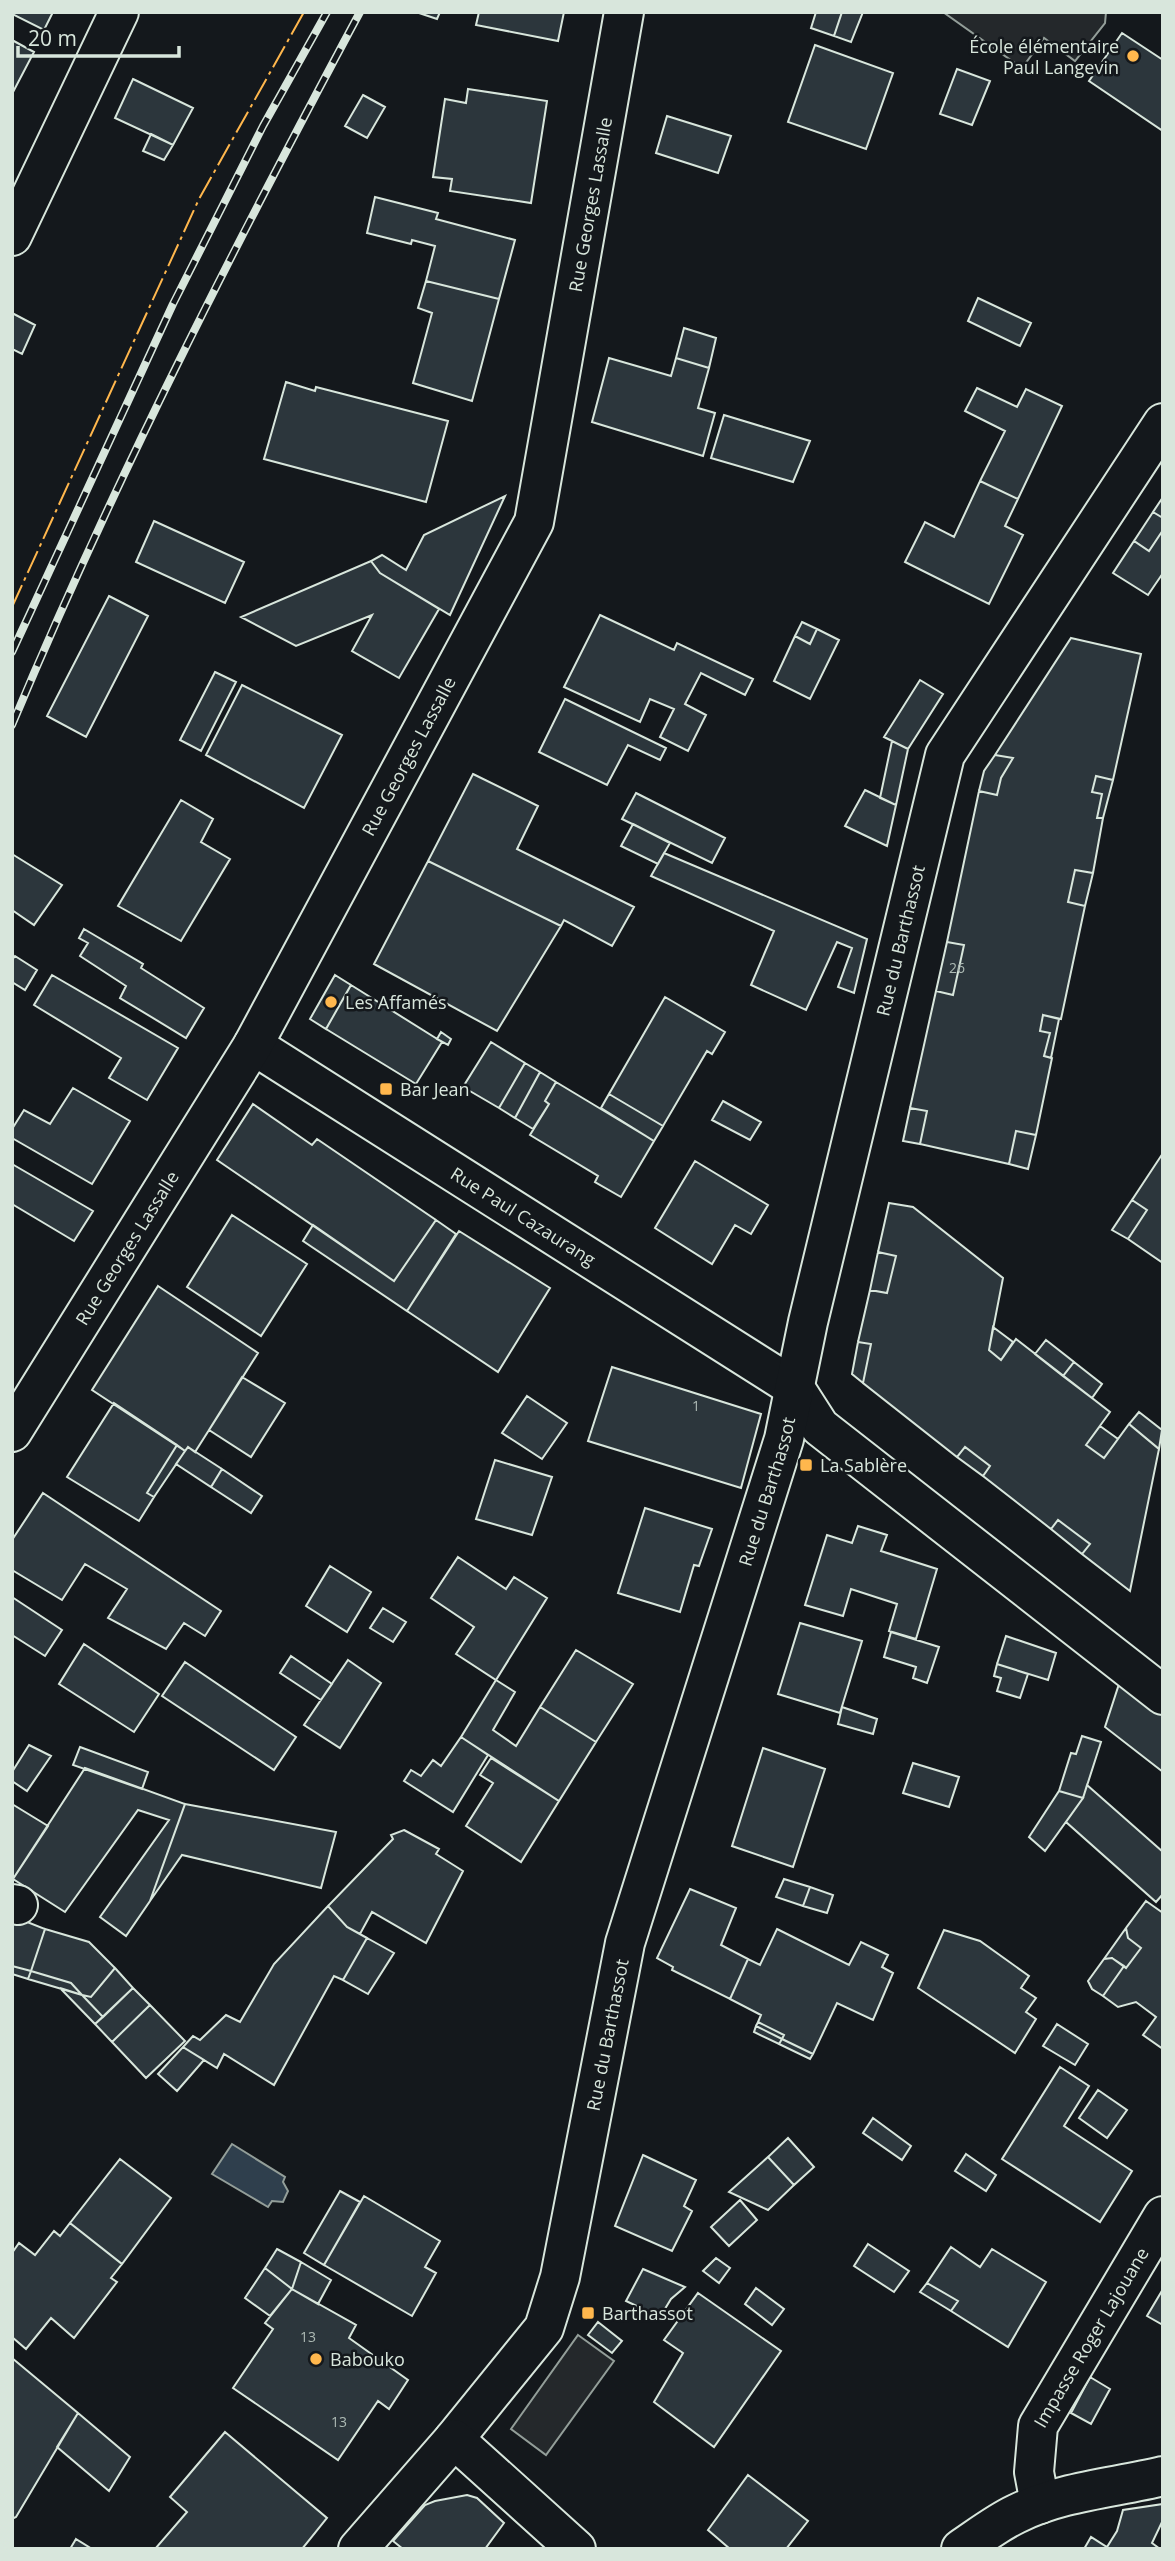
<svg xmlns="http://www.w3.org/2000/svg" width="1175" height="2561" font-family="'Open Sans',sans-serif">
	<rect width="100%" height="100%" fill="#14181c"/>
	<path fill="#24282b" stroke="#939e99" stroke-width="2" d="M943 12H1106L1105 23 1075 61 1044 38 1022 68Z
		M578 2335 614 2361 546 2455 511 2429Z"/>
	<path fill="#2f3f4d" stroke="#939e99" stroke-width="2" d="M232 2144 285 2177 283 2182 288 2191 283 2202 272 2201 268 2207 212 2174Z"/>
	<path fill="#2c363c" stroke="#d8e6dc" stroke-width="2" d="M12 12H53L44 30 12 14Z
		M416 12H440L437 19Z
		M479 12H564L558 41 476 25Z
		M816 12H842L834 36 811 28Z
		M842 12H863L851 42 834 36Z
		M1122 33 1163 60V131L1089 81Z
		M12 40 34 52 12 94Z
		M815 45 893 73 866 149 788 122Z
		M957 69 990 81 972 125 940 114Z
		M133 79 193 108 173 145 115 118Z
		M468 89 547 101 531 203 450 191 452 179 433 177 445 99 466 103Z
		M363 95 385 107 367 138 345 126Z
		M667 116 731 136 718 173 656 153Z
		M151 134 173 145 164 160 143 151Z
		M375 197 438 213 436 219 515 240 499 299 426 281 435 246 412 240 411 244 367 233Z
		M426 281 499 299 472 401 413 383 432 313 418 308Z
		M978 298 1031 323 1020 346 968 321Z
		M12 313 35 325 22 354 12 349Z
		M684 328 716 338 709 368 676 358Z
		M609 358 671 376 676 358 709 368 698 408 715 413 703 456 592 422Z
		M286 382 315 391 316 387 448 421 426 502 264 459Z
		M977 388 1017 407 1026 389 1062 406 1018 499 980 481 1005 431 965 411Z
		M724 415 810 441 793 482 711 458Z
		M980 481 1018 499 1005 526 1023 535 989 604 905 562 925 522 954 537Z
		M505 496 450 615 380 573 371 561 382 555 406 570 424 535Z
		M1163 497V518L1153 512Z
		M1153 512 1163 518V530L1149 551 1134 541Z
		M154 521 244 562 225 603 136 562Z
		M1163 530V573L1148 595 1113 573 1134 541 1149 551Z
		M371 561 380 573 439 609 399 678 352 651 372 615 296 646 241 617Z
		M109 596 148 616 86 737 47 716Z
		M600 615 674 650 677 643 753 679 745 695 701 673 685 704 706 715 688 751 660 737 674 709 650 699 640 722 564 687Z
		M802 622 817 629 810 644 795 636Z
		M817 629 839 640 810 699 774 681 795 636 810 644Z
		M1071 638 1141 654 1113 780 1096 776 1092 792 1102 794 1097 818H1103L1093 873 1075 870 1068 902 1085 906 1061 1019 1043 1015 1040 1031 1050 1033 1044 1056 1052 1058 1036 1135 1016 1131 1009 1164 920 1144 927 1111 910 1108 936 991 953 995 964 945 947 942 979 791 997 795 1001 778 1013 758 995 755Z
		M215 672 236 682 201 751 180 740Z
		M920 680 943 694 908 749 884 737Z
		M242 685 342 735 304 808 206 755Z
		M565 699 666 748 660 760 628 745 607 785 539 752Z
		M892 741 908 749 896 805 880 798Z
		M995 755 1013 758 1001 778 997 795 979 791 984 771Z
		M473 774 538 806 517 849 634 907 612 946 564 920 561 926 428 861Z
		M1096 776 1113 780 1103 818H1097L1102 794 1092 792Z
		M865 790 896 805 887 846 845 826Z
		M636 793 725 838 712 863 622 819Z
		M181 800 213 819 201 842 230 859 181 941 118 906Z
		M633 824 670 843 658 864 621 846Z
		M664 853 867 939 854 993 838 987 852 948 837 942 806 1010 751 985 774 931 651 876Z
		M12 854 62 885 34 925 12 910Z
		M428 861 561 926 497 1031 374 964Z
		M1075 870 1093 873 1085 906 1068 902Z
		M84 929 143 964 141 968 204 1008 186 1038 120 998 126 986 80 956 88 943 79 938Z
		M947 942 964 945 953 995 936 991Z
		M15 956 37 970 25 990 12 982V960Z
		M52 975 178 1048 147 1100 109 1078 121 1058 34 1005Z
		M335 975 351 985 326 1029 310 1019Z
		M351 985 442 1042 416 1084 326 1029Z
		M665 997 725 1032 712 1054 707 1051 663 1126 609 1094Z
		M1043 1015 1059 1019 1051 1058 1044 1056 1050 1033 1040 1031Z
		M441 1032 451 1039 448 1045 437 1039Z
		M491 1042 525 1063 499 1108 463 1087Z
		M525 1063 540 1072 515 1118 499 1108Z
		M540 1072 556 1082 545 1101 549 1104 533 1129 515 1118Z
		M556 1082 654 1141 621 1197 595 1182 598 1176 530 1135 549 1104 545 1101Z
		M73 1088 130 1121 92 1184 12 1138V1129L24 1110 50 1124Z
		M609 1094 663 1126 654 1141 601 1108Z
		M723 1101 761 1122 750 1140 712 1120Z
		M253 1104 312 1145 317 1139 436 1220 394 1281 217 1160Z
		M910 1108 927 1111 920 1144 903 1141Z
		M1016 1131 1036 1135 1028 1169 1009 1164Z
		M1163 1153V1263L1128 1239 1147 1210 1132 1200Z
		M695 1161 768 1205 751 1234 735 1225 712 1264 655 1228Z
		M12 1164 93 1211 74 1241 12 1204Z
		M1132 1200 1147 1210 1128 1239 1112 1230Z
		M889 1203 913 1207 1003 1278 989 1350 1001 1360 1016 1339 1110 1412 1086 1445 1104 1458 1129 1424 1159 1449 1130 1591 1082 1554 1090 1544 1058 1520 1051 1529 983 1476 990 1466 965 1447 957 1457 863 1383 871 1344 858 1342 870 1290 887 1293 896 1256 878 1252Z
		M232 1215 307 1264 261 1336 187 1287Z
		M436 1220 456 1234 407 1311 303 1241 313 1225 394 1281Z
		M459 1231 550 1288 498 1372 407 1311Z
		M878 1252 896 1256 887 1293 870 1290Z
		M158 1286 258 1353 195 1452 188 1447 185 1451 92 1390Z
		M993 1327 1013 1342 1001 1360 989 1350Z
		M1046 1340 1074 1362 1063 1376 1035 1354Z
		M858 1342 871 1344 863 1383 852 1374Z
		M1074 1362 1102 1384 1092 1398 1063 1376Z
		M612 1367 761 1414 741 1488 588 1441Z
		M242 1377 285 1403 251 1457 209 1430Z
		M527 1396 567 1423 542 1459 502 1433Z
		M114 1403 177 1445 147 1493 154 1497 139 1521 67 1477Z
		M1139 1412 1162 1430 1159 1449 1129 1424Z
		M1100 1426 1118 1439 1104 1458 1086 1445Z
		M177 1445 185 1451 154 1497 147 1493Z
		M188 1447 222 1469 211 1487 176 1464Z
		M965 1447 990 1466 983 1476 957 1457Z
		M495 1460 552 1477 532 1535 476 1519Z
		M222 1469 262 1496 251 1513 211 1487Z
		M43 1493 221 1611 205 1636 184 1623 166 1649 108 1618 127 1589 85 1564 62 1600 12 1570V1540Z
		M645 1508 712 1529 699 1566 694 1565 680 1612 618 1593Z
		M1058 1520 1090 1544 1082 1554 1051 1529Z
		M858 1526 887 1535 881 1551 937 1569 916 1639 889 1631 897 1604 851 1589 843 1616 805 1605 827 1535 852 1543Z
		M458 1557 506 1589 514 1577 547 1598 496 1680 456 1654 474 1627 431 1598Z
		M330 1566 371 1592 347 1632 306 1606Z
		M12 1597 62 1630 45 1656 12 1635Z
		M383 1608 406 1622 393 1642 370 1628Z
		M800 1623 862 1641 840 1713 778 1694Z
		M891 1632 939 1647 927 1683 913 1678 916 1667 884 1657Z
		M1006 1636 1056 1653 1048 1680 997 1664Z
		M84 1644 159 1694 134 1732 59 1684Z
		M576 1650 633 1684 596 1742 540 1707Z
		M291 1656 332 1684 321 1700 280 1673Z
		M348 1660 381 1683 340 1748 304 1725Z
		M185 1662 296 1737 274 1770 162 1696Z
		M997 1664 1028 1674 1020 1698 997 1691 1001 1678 994 1676Z
		M496 1680 515 1692 493 1730 516 1746 540 1707 596 1742 559 1801 461 1737Z
		M1120 1681 1163 1714V1772L1105 1727Z
		M842 1707 877 1719 873 1734 838 1724Z
		M1082 1736 1101 1742 1083 1798 1059 1791 1071 1753 1076 1754Z
		M461 1737 488 1755 453 1812 404 1781 411 1770 421 1776 433 1760 441 1766Z
		M29 1745 51 1756 27 1791 12 1781V1772Z
		M80 1747 148 1772 142 1789 73 1765Z
		M763 1748 825 1769 793 1867 732 1846Z
		M491 1758 559 1801 521 1862 466 1826 493 1783 480 1775Z
		M913 1763 959 1777 949 1807 903 1793Z
		M85 1768 185 1804 150 1901 126 1936 100 1917 169 1820 138 1810 65 1912 13 1879Z
		M1087 1785 1163 1852V1894L1156 1902 1066 1822 1083 1798Z
		M1059 1791 1083 1798 1045 1851 1029 1837Z
		M12 1804 48 1826 13 1879 12 1878Z
		M185 1804 336 1832 321 1888 182 1855 150 1901Z
		M404 1830 439 1849 436 1854 463 1871 426 1943 372 1912 360 1934 347 1927 328 1906 393 1839 391 1835Z
		M784 1879 810 1887 803 1906 776 1897Z
		M810 1887 833 1895 827 1913 803 1906Z
		M690 1889 736 1908 721 1945 748 1959 730 1999 672 1970 673 1967 657 1958Z
		M1146 1901 1163 1913V2049L1143 2035 1156 2017 1136 2002 1118 2007 1103 1996 1124 1966 1126 1968 1141 1948 1128 1938 1126 1928Z
		M328 1906 347 1927 367 1938 343 1980 334 1976 274 2085 224 2054 217 2068 183 2047 193 2036 200 2040 226 2015 240 2022 274 1964Z
		M12 1916 45 1929 31 1971 12 1966Z
		M1126 1928 1128 1938 1141 1948 1126 1968 1112 1958 1104 1959Z
		M45 1929 89 1942 115 1968 91 1997 82 1995 71 1983 31 1971Z
		M777 1929 849 1965 861 1942 888 1955 882 1967 893 1973 873 2020 837 2003 813 2054 782 2039 784 2035 758 2022 761 2015 730 1999 748 1959 760 1965Z
		M944 1930 980 1941 1029 1976 1021 1988 1036 1998 1026 2012 1036 2019 1015 2053 918 1988Z
		M367 1938 394 1953 368 1994 343 1980Z
		M1112 1958 1124 1966 1103 1996 1092 1989 1088 1981 1104 1959Z
		M12 1966 31 1971 28 1979 12 1974Z
		M115 1968 133 1988 103 2017 82 1995 91 1997Z
		M31 1971 71 1983 82 1995 28 1979Z
		M60 1988 82 1995 103 2017 95 2024Z
		M133 1988 150 2005 112 2042 95 2024Z
		M150 2005 185 2041 146 2078 112 2042Z
		M758 2022 784 2035 782 2039 756 2026Z
		M1057 2024 1088 2044 1075 2065 1043 2046Z
		M756 2026 782 2039 779 2044 754 2032Z
		M782 2039 813 2054 810 2059 779 2044Z
		M183 2047 204 2060 177 2091 158 2074Z
		M1060 2067 1089 2086 1064 2126 1132 2171 1100 2222 1002 2159Z
		M1098 2090 1127 2110 1107 2138 1079 2118Z
		M873 2118 911 2146 902 2160 863 2133Z
		M788 2138 814 2167 794 2185 768 2157Z
		M966 2154 996 2175 986 2191 955 2171Z
		M643 2155 696 2180 684 2206 692 2211 672 2251 615 2226Z
		M768 2157 794 2185 768 2210 729 2192Z
		M120 2159 171 2198 122 2264 70 2223Z
		M340 2191 360 2202 324 2265 304 2253Z
		M364 2196 440 2241 425 2267 436 2273 412 2316 324 2265Z
		M740 2200 757 2220 729 2246 711 2227Z
		M70 2223 122 2264 111 2278 117 2282 74 2338 51 2318 26 2349 12 2337V2253L19 2243 35 2255 54 2231 60 2236Z
		M868 2244 909 2271 894 2292 854 2266Z
		M951 2247 980 2267 992 2249 1046 2282 1008 2347 951 2311 958 2301 927 2283Z
		M277 2249 301 2262 292 2289 265 2268Z
		M716 2258 730 2268 719 2283 703 2271Z
		M301 2262 331 2280 318 2304 292 2289Z
		M265 2268 292 2289 270 2316 245 2298Z
		M643 2269 685 2287 671 2299 660 2317 626 2301Z
		M927 2283 958 2301 951 2311 920 2292Z
		M756 2288 784 2309 772 2325 745 2304Z
		M292 2289 356 2325 349 2338 408 2380 389 2409 378 2401 338 2460 233 2388 273 2329 265 2323Z
		M1163 2289V2325L1147 2316Z
		M698 2293 781 2351 714 2447 654 2402 683 2353 664 2340Z
		M598 2322 622 2341 612 2353 588 2335Z
		M12 2358 78 2413 16 2517 12 2519Z
		M1090 2377 1110 2389 1091 2424 1071 2413Z
		M78 2413 130 2457 109 2491 57 2447Z
		M225 2432 327 2518 302 2549H155L187 2512 170 2497Z
		M748 2475 808 2521 786 2549H730L708 2530Z
		M467 2495 477 2498 504 2523 485 2549H403L393 2541 425 2505 435 2501Z
		M1163 2504V2520L1152 2543 1160 2549H1084L1091 2537 1107 2547 1117 2531 1123 2510Z
		M76 2539 92 2549H70Z"/>
	<g fill="none" stroke-linecap="round" stroke-linejoin="round">
		<defs>
			<g id="minor">
				<path d="M12 236 119 12"/>
				<path id="s1" d="M253 1045 795 1388 820 1427 1163 1695"/>
				<path d="M12 1904 18 1905"/>
				<path id="s2" d="M454 2439 544 2328 560 2277 625 1943 784 1439 808 1322 945 755 1163 423"/>
				<path id="s3" d="M1040 2504 1034 2472 1038 2426 1163 2216"/>
			</g>
			<g id="tertiary">
				<path id="s4" d="M12 1432 253 1045 534 522 624 12"/>
				<path d="M358 2549 454 2439 576 2549"/>
				<path d="M961 2549C979 2537 997 2523 1016 2514 1062 2491 1114 2488 1163 2476"/>
			</g>
		</defs>
		<use href="#minor" stroke="#d8e6dc" stroke-width="42"/>
		<use href="#tertiary" stroke="#d8e6dc" stroke-width="42"/>
		<use href="#minor" stroke="#14181c" stroke-width="38"/>
		<use href="#tertiary" stroke="#14181c" stroke-width="38"/>
		<defs>
			<path id="rail" d="M12 652 173 304 263 126 327 12
				M12 725C114 481 235 245 360 12"/>
		</defs>
		<use href="#rail" stroke="#d8e6dc" stroke-width="8"/>
		<use href="#rail" stroke="#14181c" stroke-width="5" stroke-dasharray="16" stroke-linecap="butt"/>
		<path stroke="#ffb74d" stroke-width="2" stroke-dasharray="24 5 3.5 5" stroke-linecap="butt" d="M12 607 199 199 304 12"/>
	</g>
	<g fill="#ffb74d" stroke="#14181c" stroke-width="2.5">
		<circle cx="1133" cy="56" r="7"/>
		<circle cx="331" cy="1002" r="7"/>
		<rect x="379" y="1082" width="14" height="14" rx="3.5"/>
		<rect x="799" y="1458" width="14" height="14" rx="3.5"/>
		<rect x="581" y="2306" width="14" height="14" rx="3.5"/>
		<circle cx="316" cy="2359" r="7"/>
	</g>
	<g text-anchor="middle" dominant-baseline="central" stroke-width="5" stroke-linejoin="round" paint-order="stroke">
		<g font-size="14" fill="#adbab4">
			<text x="957" y="967">26</text>
			<text x="696" y="1405">1</text>
			<text x="308" y="2336">13</text>
			<text x="339" y="2421">13</text>
		</g>
		<g font-size="18" fill="#d8e6dc" stroke="#14181c" text-anchor="start">
			<text x="1119" y="46" text-anchor="end">École élémentaire<tspan x="1119" dy="21">Paul Langevin</tspan></text>
			<text x="345" y="1002">Les Affamés</text>
			<text x="400" y="1089">Bar Jean</text>
			<text x="820" y="1465">La Sablère</text>
			<text x="602" y="2313">Barthassot</text>
			<text x="330" y="2359">Babouko</text>
		</g>
		<g font-size="18" fill="#d8e6dc" stroke="#14181c">
			<text stroke="none"><textPath href="#s4" startOffset="1372">Rue Georges Lassalle</textPath></text>
			<text stroke="none"><textPath href="#s4" startOffset="784">Rue Georges Lassalle</textPath></text>
			<text stroke="none"><textPath href="#s2" startOffset="1577">Rue du Barthassot</textPath></text>
			<text stroke="none"><textPath href="#s1" startOffset="320">Rue Paul Cazaurang</textPath></text>
			<text stroke="none"><textPath href="#s4" startOffset="217">Rue Georges Lassalle</textPath></text>
			<text stroke="none"><textPath href="#s2" startOffset="1010">Rue du Barthassot</textPath></text>
			<text stroke="none"><textPath href="#s2" startOffset="443">Rue du Barthassot</textPath></text>
			<text stroke="none"><textPath href="#s3" startOffset="182">Impasse Roger Lajouane</textPath></text>
		</g>
	</g>
	<rect width="1175" height="2561" fill="none" stroke="#d8e6dc" stroke-width="28"/>
	<path d="M18 46v10h161v-10" fill="none" stroke="#d8e6dc" stroke-width="3.5"/>
	<text x="28" y="46" font-size="21" fill="#d8e6dc" stroke="#14181c" stroke-width="5" paint-order="stroke">20 m</text>
</svg>
